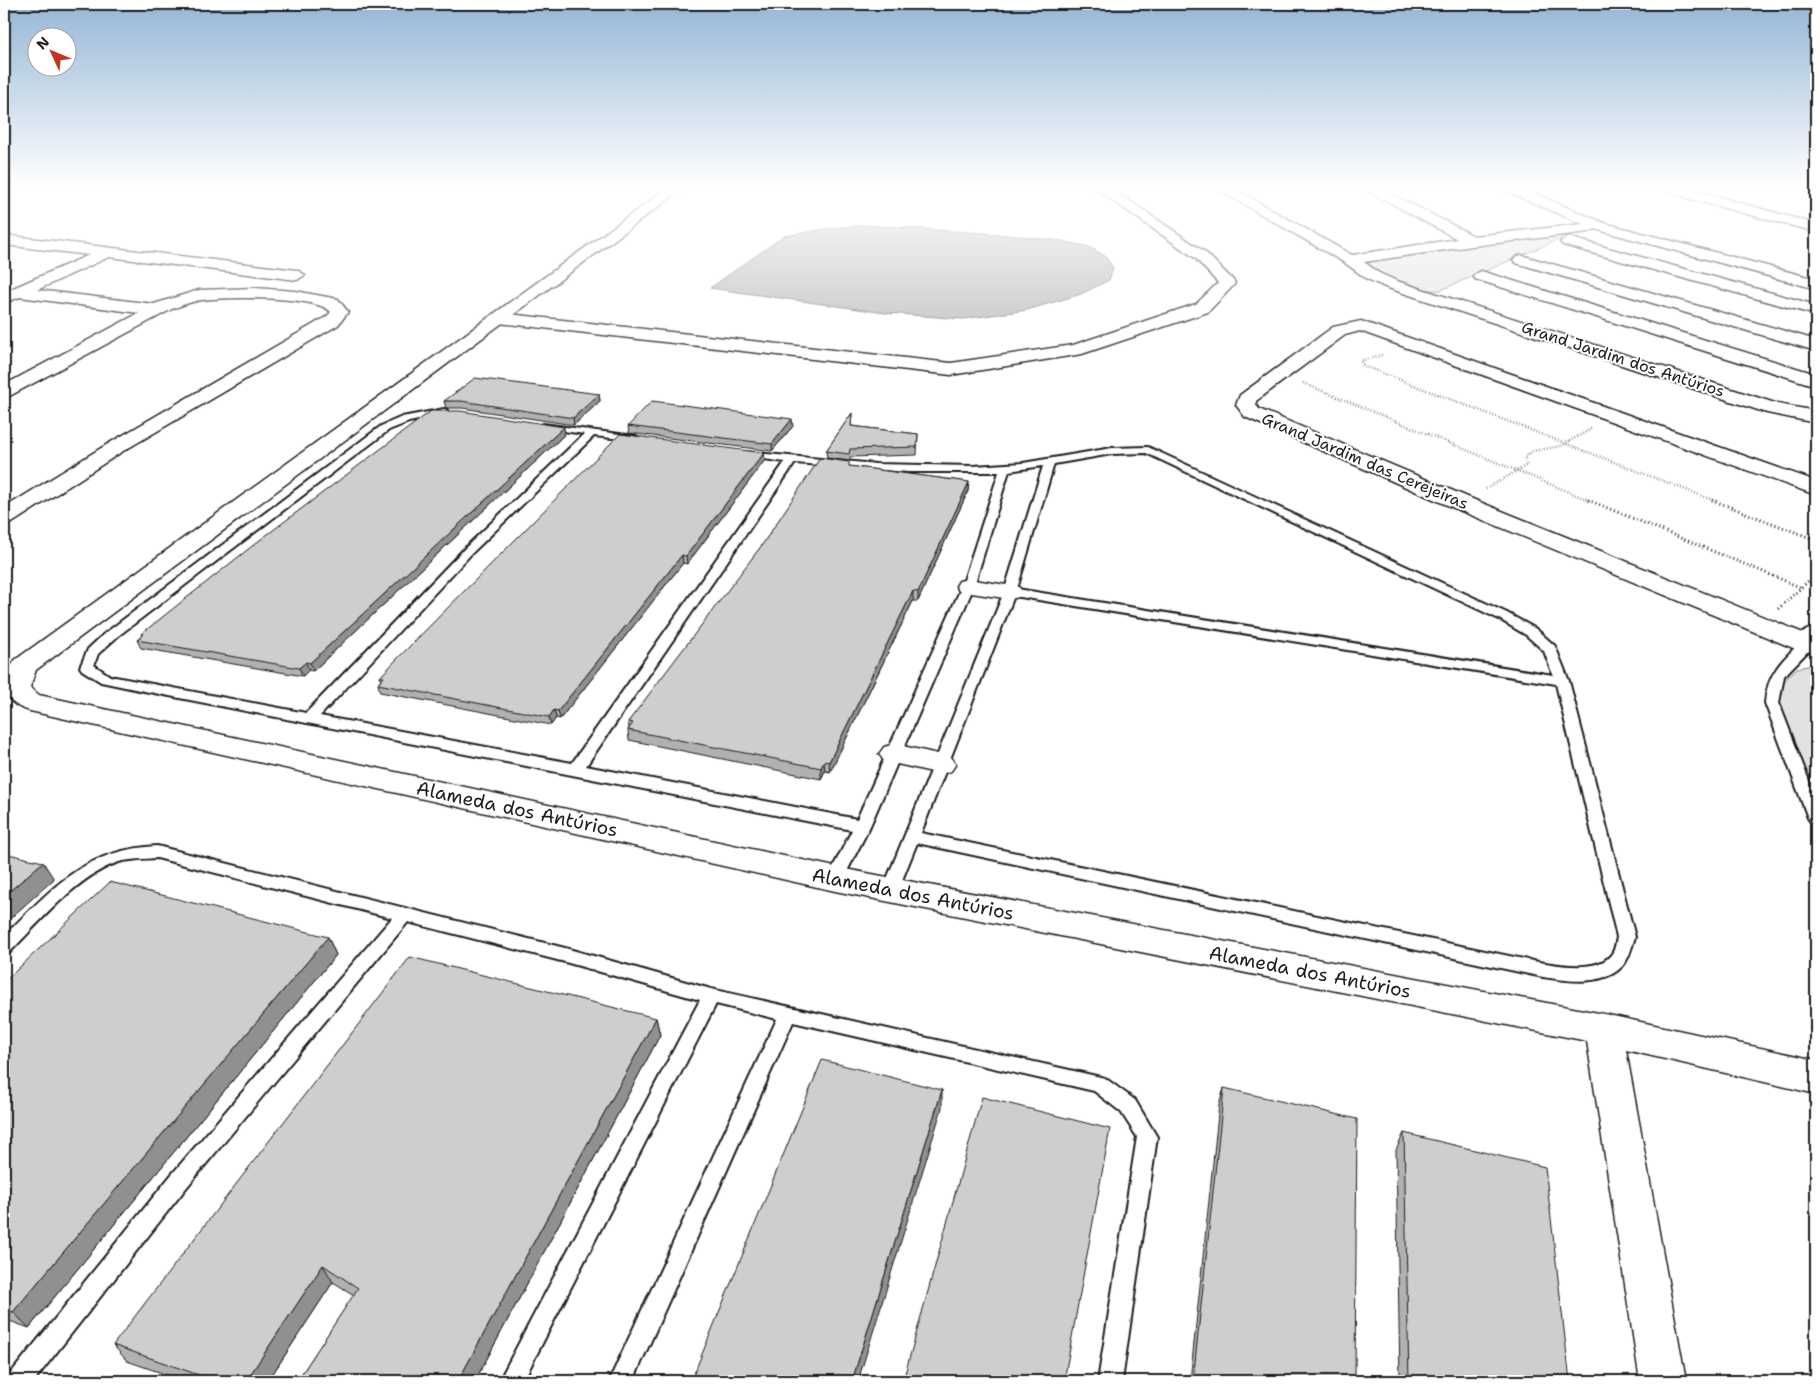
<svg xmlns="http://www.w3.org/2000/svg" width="1820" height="1385" font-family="'Shantell Sans',sans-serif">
	<rect width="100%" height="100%" fill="#fff"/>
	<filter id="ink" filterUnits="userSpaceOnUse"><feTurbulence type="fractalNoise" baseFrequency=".02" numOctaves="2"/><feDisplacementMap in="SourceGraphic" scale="10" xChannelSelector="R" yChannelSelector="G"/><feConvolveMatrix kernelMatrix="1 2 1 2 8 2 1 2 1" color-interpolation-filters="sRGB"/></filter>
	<g filter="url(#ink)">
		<path fill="#e2e2e2" stroke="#7f7f7f" d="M1555 235 1562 238 1441 290C1415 292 1385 281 1364 266V261L1371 258Z
			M1813 665 1816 666V823L1764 700 1797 668Z"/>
		<path fill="#b8b8b8" stroke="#7a7a7a" d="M864 225 999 234 1062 241 1089 247 1105 256 1113 268 1109 280 1081 294 1027 310 963 319 886 313 710 288 784 236 825 229Z"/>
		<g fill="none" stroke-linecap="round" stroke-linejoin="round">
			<defs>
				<path id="lane" d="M444 409 447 410V414L409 422 389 430 118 636 98 654 94 665 110 676 306 713 465 548 584 434 543 428V424L635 436 640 439 639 441 594 436 473 552 320 716 572 763 785 462 748 457 743 454 744 452 876 464 973 466 1023 463 1112 448 1148 447 1507 613 1536 629 1555 646 1569 681 1635 937C1632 946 1630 955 1625 963 1607 987 1568 981 1543 977L917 843 896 895 890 897 884 895 882 891 1004 592 1043 466 1009 471 974 586 870 826 841 883 835 885 829 883 827 879 852 830 144 691 101 682 82 670 80 667 88 649 104 634 381 426 402 417ZM1146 453 1499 619 1526 635 1544 651 1553 675 1017 589 1054 464 1112 454ZM795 463 908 472H999L962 586 857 819 586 766ZM1014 596 1556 684 1617 937C1616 942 1615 948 1613 952 1600 975 1553 964 1533 961L921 833Z
					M1807 640 1816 643V652L1809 650 1784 676 1779 703 1816 799V823L1811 822 1808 818 1765 703C1767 674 1782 660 1802 641Z
					M157 846 565 948 711 989 1105 1078 1135 1100 1157 1137 1122 1381H1098L1137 1137 1121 1112 1094 1091 793 1022 633 1381H609L777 1019 716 1004 523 1381H499L700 1000 565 962 408 922 186 1188 34 1381H7L11 1373 172 1174 392 918 157 858C144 859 131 859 119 862 78 875 40 922 10 952L4 954V936C53 888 83 850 157 846Z"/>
				<path id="street" d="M1093 187H1109L1205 252 1233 280 1235 283 1233 286 1208 312 1082 354 951 375 499 323 493 322 490 318 493 314 499 313 951 363 1073 345 1196 304 1218 283 1195 258Z
					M1214 187H1231L1352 255 1457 239 1361 187H1378L1474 236 1583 224 1503 190 1501 187H1519L1604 223 1816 279V289L1595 229 1589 232 1472 246 1364 262 1379 273 1397 281 1778 404 1816 411V423L1767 413 1385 287 1367 279 1345 263Z
					M1664 187H1683L1816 224V232L1686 198Z
					M4 235 297 270 305 275 297 280 109 257 37 290 154 304 199 290 255 288 295 291 338 299 348 312 338 325 120 453 12 523 4 525V508L106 445 326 317 331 312C316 295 225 297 202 300 192 301 181 306 172 309L4 399V385L139 313 20 297 4 303V292L89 255 4 245Z
					M1568 237 1816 305V315L1563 245 1560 242Z
					M1521 255 1816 340V351L1516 263 1513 260 1516 257Z
					M1481 271 1816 374V386L1475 279 1473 276Z
					M1361 321 1816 481V495L1360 331 1345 335 1256 401V405L1259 409 1470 498 1803 633 1807 630 1816 627V650L1807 652 1798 650 1454 508 1245 417 1236 405 1240 395 1333 327Z
					M968 579 1019 587 1022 592 1019 597 1010 599 959 591 956 586 959 581Z
					M894 744 951 757 956 764 951 771 941 774 884 761 879 754 884 747Z"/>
				<path id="secondary" d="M669 187H685L36 670 30 687 39 695 835 867 1604 1014 1816 1060V1094L1626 1050 1686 1381H1640L1587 1041 835 891 30 711C1 703 0 683 15 660Z"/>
			</defs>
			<use href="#lane" stroke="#1c1c1c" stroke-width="4"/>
			<use href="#street" stroke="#1c1c1c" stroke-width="3"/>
			<use href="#secondary" stroke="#1c1c1c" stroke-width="3"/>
			<path stroke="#1c1c1c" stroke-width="2.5" stroke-dasharray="0.5 2.5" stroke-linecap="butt" d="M1382 355 1360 361 1364 366 1715 501
				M1303 383 1591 501
				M1486 489 1527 465 1524 457 1533 451 1561 446 1591 429"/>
			<path stroke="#1c1c1c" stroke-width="3" stroke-dasharray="1 3" stroke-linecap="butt" d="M1588 500 1800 587
				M1712 500 1816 540
				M1778 609 1816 574"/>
			<use href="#lane" fill="#fff" fill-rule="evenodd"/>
			<use href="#street" fill="#fff" fill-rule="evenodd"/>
			<use href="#secondary" fill="#fff" fill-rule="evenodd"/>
		</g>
		<path fill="#b1b1b1" stroke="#1c1c1c" d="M599 394 600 401 574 425 462 408H446L444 401Z
			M852 413 851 426 918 434 917 455 850 457V461L827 458 826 451Z
			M628 426H793L772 451 629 433Z
			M565 434 313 671 309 670 303 676 141 648 137 640 142 636 141 634Z
			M764 453 765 460 687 564 683 563 560 719 556 718 551 725 380 692 378 684 381 680 380 677Z
			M849 466 969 482 968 491 918 601H913L830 772 825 771 821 779 629 740 628 730 629 728 628 722Z
			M328 937 336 955 29 1328 4 1319V982Z
			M656 1018 660 1035 475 1381H297L354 1295 333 1282 268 1381H185L127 1361 113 1345Z
			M1224 1088 1355 1381H1190L1219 1105Z
			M1404 1133 1570 1381H1400L1396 1150Z"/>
		<path fill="#909090" stroke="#1c1c1c" d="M599 394 600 401 574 425 573 418Z
			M792 419 793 426 772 451V444Z
			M564 427 565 434 313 671 310 663Z
			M764 453 765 460 687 564 686 556Z
			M969 482 968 491 918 601V592Z
			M682 555 683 563 560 719 558 711Z
			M913 591V601L830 772 829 762Z
			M306 662 309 670 303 676 299 668Z
			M554 710 556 718 551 725 549 717Z
			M824 761 825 771 821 779V768Z
			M43 862 54 879 4 924V896Z
			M328 937 336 955 29 1328 13 1312Z
			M656 1018 660 1035 475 1381H458Z
			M942 1090V1108L858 1381H852Z
			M323 1265 333 1282 268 1381H246Z"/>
		<path fill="#cecece" stroke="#1c1c1c" d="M475 378 599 394 573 418 461 401H444Z
			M652 401 792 419 772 444 628 426Z
			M431 411H460L564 427 310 663 306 662 299 668 137 640 144 634H141L256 543Z
			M852 413 851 426 918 434 917 447 850 449 849 454 826 451Z
			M620 434 764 453 686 556 682 555 558 711 554 710 549 717 378 684 384 677H380L396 660Z
			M820 458 849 462V466L969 482 918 592 913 591 829 762 824 761 821 768 628 730 633 723 628 722 762 545Z
			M4 853 43 862 4 896Z
			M110 882 328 937 13 1312 4 1309V982Z
			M410 957 656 1018 458 1381H297L358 1288 323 1265 246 1381H216L113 1345Z
			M822 1060 942 1090 852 1381H691Z
			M1224 1088 1357 1119 1355 1381H1193Z
			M982 1097 1110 1129 1064 1381H903Z
			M1404 1133 1545 1167 1570 1381H1409Z"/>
	</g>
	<linearGradient id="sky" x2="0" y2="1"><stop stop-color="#95b6d5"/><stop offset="0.49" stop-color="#fff"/><stop offset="1" stop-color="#fff" stop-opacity="0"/></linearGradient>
	<rect width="1820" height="381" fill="url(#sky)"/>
	<g text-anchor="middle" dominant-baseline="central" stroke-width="4" stroke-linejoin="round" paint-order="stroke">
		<g font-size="16" fill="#1c1c1c" stroke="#fff">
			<text transform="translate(1623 359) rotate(18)">Grand Jardim dos Antúrios</text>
			<text transform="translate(1365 461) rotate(23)">Grand Jardim das Cerejeiras</text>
		</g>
		<g font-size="19" fill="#1c1c1c" stroke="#fff">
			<text transform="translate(517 809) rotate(12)">Alameda dos Antúrios</text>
			<text transform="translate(913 894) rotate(11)">Alameda dos Antúrios</text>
			<text transform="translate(1310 972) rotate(11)">Alameda dos Antúrios</text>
		</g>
	</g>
	<rect width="1820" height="1385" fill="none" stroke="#fff" stroke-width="20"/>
	<rect x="10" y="10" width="1800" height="1365" fill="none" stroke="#1c1c1c" stroke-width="2" filter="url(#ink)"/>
	<g transform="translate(52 52) rotate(314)"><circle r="24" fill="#ffffff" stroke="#a4a4a4"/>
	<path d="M0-4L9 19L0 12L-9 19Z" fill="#c8321e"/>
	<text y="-8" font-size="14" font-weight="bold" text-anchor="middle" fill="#1c1c1c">N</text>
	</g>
</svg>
